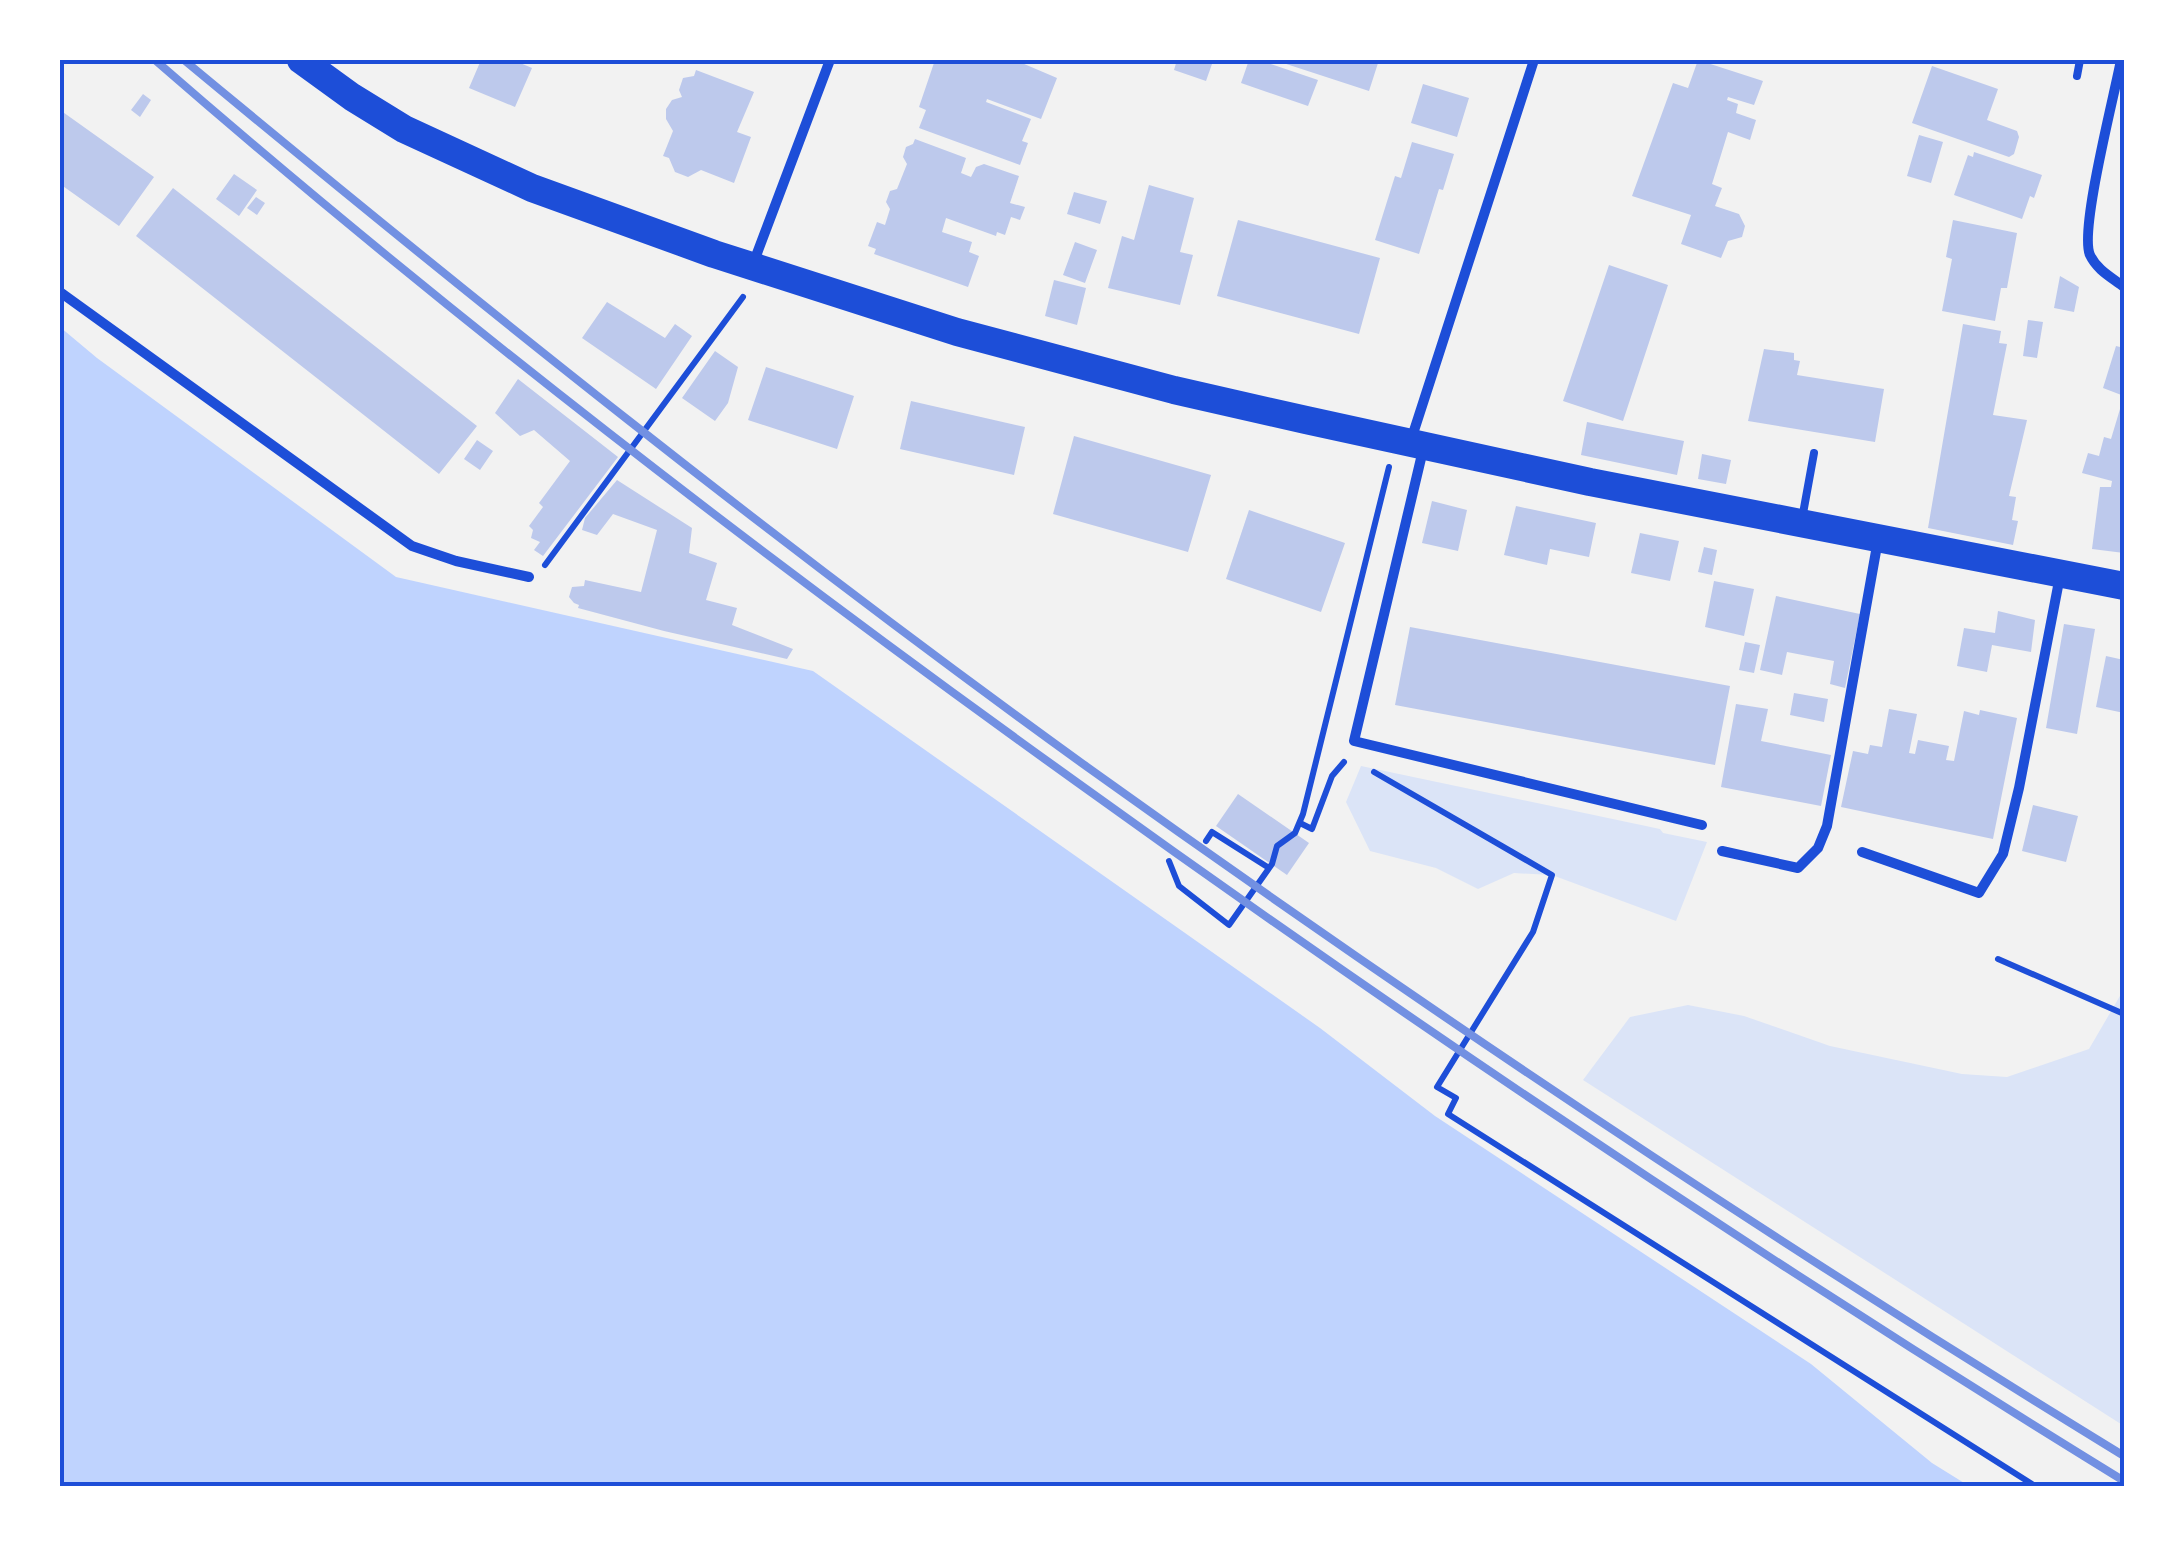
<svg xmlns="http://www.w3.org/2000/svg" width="2184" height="1546" font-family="Lato,sans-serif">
	<rect width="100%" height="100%" fill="#f2f2f2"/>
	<path fill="#dbe4f7" d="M1361 766 1660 829 1663 833 1707 842 1676 921 1552 875 1514 873 1478 889 1436 868 1370 851 1346 802Z
		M2124 989V1426L1583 1080 1630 1017 1688 1005 1744 1016 1830 1046 1962 1074 2007 1077 2089 1049Z"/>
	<path fill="#bfd3fe" d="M60 327 97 358 396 577 813 671 1320 1028 1435 1116 1811 1364 1932 1463 1969 1486H60Z"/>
	<path fill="#bdc9ec" d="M481 60H513L532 68 515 107 469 88Z
		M935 60H1015L1057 78 1041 119 987 99 986 102 1031 119 1022 141 1028 143 1020 165 919 128 926 110 919 107Z
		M1177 60H1201L1212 64 1206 81 1174 70Z
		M1249 60H1259L1318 80 1308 106 1241 83Z
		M1274 60H1379L1369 91Z
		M1698 60 1763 81 1754 105 1728 97 1727 100 1738 104 1736 113 1756 120 1750 140 1728 132 1712 184 1722 188 1715 206 1739 214 1745 226 1742 237 1728 241 1721 258 1681 244 1691 215 1632 196 1673 83 1688 88Z
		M1932 66 1998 89 1987 120 2017 131 2019 137 2014 154 2009 157 1912 123Z
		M696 70 754 92 737 132 751 137 734 183 701 170 688 177 675 172 669 158 663 156 673 131 666 119V109L672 100 682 97 679 90 683 78 694 76Z
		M1423 84 1469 98 1457 137 1411 123Z
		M143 94 151 100 140 117 131 110Z
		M60 110 154 177 119 226 60 184Z
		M1919 135 1943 142 1931 183 1907 176Z
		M915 139 966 158 961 173 971 177 976 167 984 164 1019 176 1010 203 1025 207 1020 220 1011 217 1005 235 997 232 996 236 946 218 942 232 972 242 969 252 979 256 968 287 874 254 876 249 868 246 877 222 885 225 890 209 886 202 890 191 897 189 907 164 903 157 906 147 913 144Z
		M1412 142 1454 154 1443 190 1439 189 1419 254 1375 240 1395 176 1401 178Z
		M1974 152 2042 175 2034 198 2030 196 2022 219 1954 195 1968 155 1973 157Z
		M234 174 257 190 239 216 216 199Z
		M1149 185 1194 198 1180 252 1193 255 1180 305 1108 288 1122 236 1134 240Z
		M173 188 477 426 439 474 136 236Z
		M1074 192 1107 201 1100 224 1067 214Z
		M256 197 265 203 257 215 247 208Z
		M1238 220 1380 258 1359 334 1217 296Z
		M1953 220 2017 233 2007 288H2001L1995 321 1942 311 1952 259 1946 257Z
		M1075 242 1097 250 1085 283 1063 275Z
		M1609 265 1668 285 1623 421 1563 401Z
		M2060 276 2079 287 2074 312 2054 308Z
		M1054 280 1086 288 1077 325 1045 316Z
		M607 302 665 338 675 324 692 336 656 389 582 338Z
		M2028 320 2043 322 2037 358 2023 356Z
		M1963 324 2001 331 1999 343 2007 344 1993 415 2027 420 2009 496 2016 497 2012 520 2018 521 2013 545 1928 528Z
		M2116 346 2124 348V396L2103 388Z
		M1764 349 1794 353V360L1800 361 1797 375 1884 389 1875 442 1748 421Z
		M715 351 738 367 728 403 715 421 682 398Z
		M766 367 854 396 837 449 748 420Z
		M518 379 618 457 543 556 534 550 540 542 531 538 533 530 529 526 543 507 539 503 570 461 534 430 520 436 495 413Z
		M911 401 1025 427 1014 475 900 449Z
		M2120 409 2124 410V553L2092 549 2100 487H2111L2112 481 2082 473 2088 453 2099 456 2104 437 2111 439Z
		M1587 422 1684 441 1677 475 1581 455Z
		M1074 436 1211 475 1188 552 1053 514Z
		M477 440 493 451 480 470 464 459Z
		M1702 454 1731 460 1726 484 1698 479Z
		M617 480 692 528 689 553 717 563 706 600 737 608 732 625 793 649 787 659 664 631 578 608 579 605 574 603 569 597 572 587 584 586 585 580 641 592 657 530 613 514 597 535 582 530 585 518Z
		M1432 501 1467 510 1458 551 1422 543Z
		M1516 506 1596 523 1589 557 1550 549 1547 565 1504 555Z
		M1249 510 1345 543 1321 612 1226 579Z
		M1640 533 1679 541 1670 581 1631 573Z
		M1704 547 1717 550 1712 575 1698 572Z
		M1714 581 1754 589 1744 636 1705 627Z
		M1776 596 1860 614 1845 688 1830 684 1834 661 1787 652 1782 675 1760 670Z
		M1998 611 2035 620 2031 652 1992 645 1987 672 1957 666 1964 628 1995 633Z
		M2064 624 2095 629 2077 734 2046 728Z
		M1410 627 1730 686 1715 765 1395 705Z
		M1745 642 1760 645 1754 673 1739 670Z
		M2106 656 2124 660V713L2096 707Z
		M1794 693 1828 699 1824 722 1790 715Z
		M1736 704 1768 709 1761 741 1831 755 1821 806 1721 787Z
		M1889 709 1917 714 1909 753 1915 754 1918 740 1949 746 1946 760 1954 761 1964 711 1979 715 1980 710 2017 718 1993 839 1841 807 1853 751 1868 754 1870 745 1882 747Z
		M1238 794 1309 843 1287 875 1216 826Z
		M2033 805 2078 816 2066 862 2022 851Z"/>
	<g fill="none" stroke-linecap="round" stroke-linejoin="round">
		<path stroke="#1d4ed8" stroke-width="6" d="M545 565 743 297
			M1374 772 1552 875 1533 932 1437 1087 1456 1098 1448 1114 2035 1486
			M1300 823 1312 829 1332 776 1344 762
			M1206 841 1212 832 1269 868
			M1169 861 1179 886 1229 925 1272 864 1277 846 1295 833 1303 814 1389 467
			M1998 959 2124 1014"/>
		<path stroke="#1d4ed8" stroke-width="8" d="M2077 76 2080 60
			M1802 519 1814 453"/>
		<path stroke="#1d4ed8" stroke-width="10" d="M2121 60C2115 93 2079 231 2090 255 2097 270 2111 277 2124 287
			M753 264 830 60
			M60 292 412 546 456 561 529 577
			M1411 440 1534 60
			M1423 450 1354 741 1702 825
			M1722 851 1798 868 1818 848 1827 826 1878 540
			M1862 852 1979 893 2003 854 2019 788 2060 576"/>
		<path stroke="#1d4ed8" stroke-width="28" d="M301 60 352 97 404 129 532 188 714 254 957 332 1174 390 1306 420 1590 482 2124 586"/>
		<path stroke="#7290e2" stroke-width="8" d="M155 60C450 317 760 555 1078 783 1418 1028 1766 1261 2124 1481
			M184 60C477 303 774 541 1083 764 1422 1007 1769 1239 2124 1456"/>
	</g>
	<rect width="2184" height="1546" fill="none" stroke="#ffffff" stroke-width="125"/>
	<rect x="62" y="62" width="2060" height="1422" fill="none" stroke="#1d4ed8" stroke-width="4"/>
</svg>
